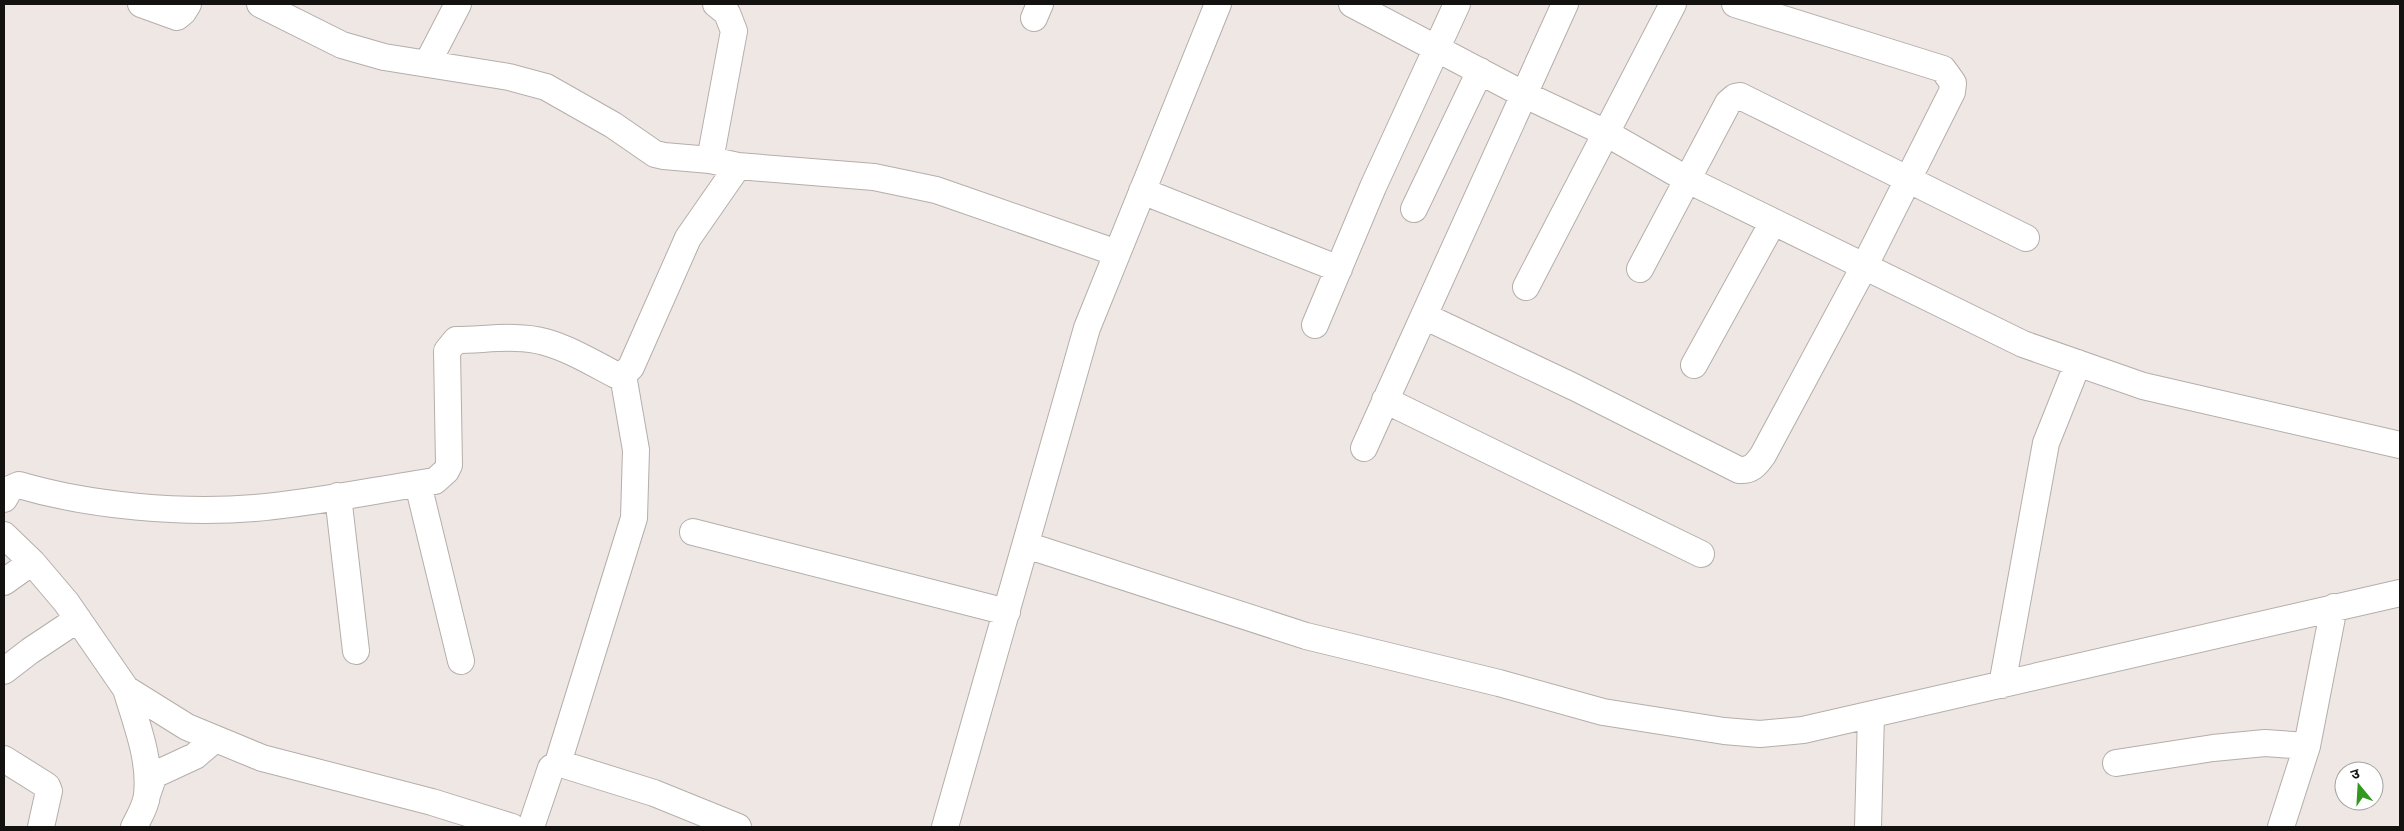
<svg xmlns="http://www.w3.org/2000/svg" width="2404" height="831" font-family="Ubuntu,'Noto Sans Devanagari',sans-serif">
	<rect width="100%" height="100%" fill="#eee7e4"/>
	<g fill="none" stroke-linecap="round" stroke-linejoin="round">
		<defs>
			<path id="minor" d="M141 4 177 17 183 12 188 4
				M260 4 342 45 384 57 509 77 546 87 613 125 655 154 664 156 710 160 738 166
				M1352 4 1523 94 1606 133 1688 180 2023 344 2143 386 2400 445
				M1034 18 1040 4
				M427 64 458 4
				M710 160 734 31 727 13 716 4
				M1142 191 1339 269
				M1414 209 1480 71
				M1640 269 1728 103 1735 97 1740 96 2026 238
				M1526 287 1673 4
				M1424 316 1574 387 1739 470C1751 471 1756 465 1763 455L1864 267 1952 92 1953 83 1943 69 1735 4
				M1315 325 1373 187 1457 4
				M1694 365 1773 222
				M1385 400 1701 554
				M1364 448 1565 4
				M418 484 461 661
				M338 496 356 651
				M4 499 10 489 19 485C90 506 182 514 255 508 315 503 375 490 435 481L446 471 449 465 447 351 456 340C485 340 518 334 545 342 570 349 593 363 616 375H623L631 367 688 238 738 166 874 177 936 190 1117 253
				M693 532 1007 612
				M4 535 32 562 66 602 126 689 187 727 262 758 432 802 512 827
				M1026 545 1306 636 1499 683 1603 712 1724 731 1760 734 1803 730 2400 593
				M4 582 32 562
				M4 671 30 651 78 619
				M2002 685 2046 443 2078 363
				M126 689C136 723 151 759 147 795 146 806 139 817 134 827
				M4 759 47 786 49 791 41 827
				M558 763 634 518 636 450 623 375
				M2116 763 2213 748 2265 743 2307 746
				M147 795 154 775 195 756 215 739
				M531 827 551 768 558 763 654 793 738 827
				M945 827 1087 328 1218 4
				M1868 827 1871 715
				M2281 827 2307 746 2334 607"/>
		</defs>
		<use href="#minor" stroke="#b5aeab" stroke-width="28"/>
		<use href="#minor" stroke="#fff" stroke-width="26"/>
	</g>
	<rect width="2404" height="831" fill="none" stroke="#141211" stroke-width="10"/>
	<g transform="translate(2359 786) rotate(342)"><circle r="24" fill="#ffffff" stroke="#a1a0a0"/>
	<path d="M0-4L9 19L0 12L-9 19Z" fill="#319820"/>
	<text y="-8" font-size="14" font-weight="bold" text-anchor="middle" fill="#141211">उ</text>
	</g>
</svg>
